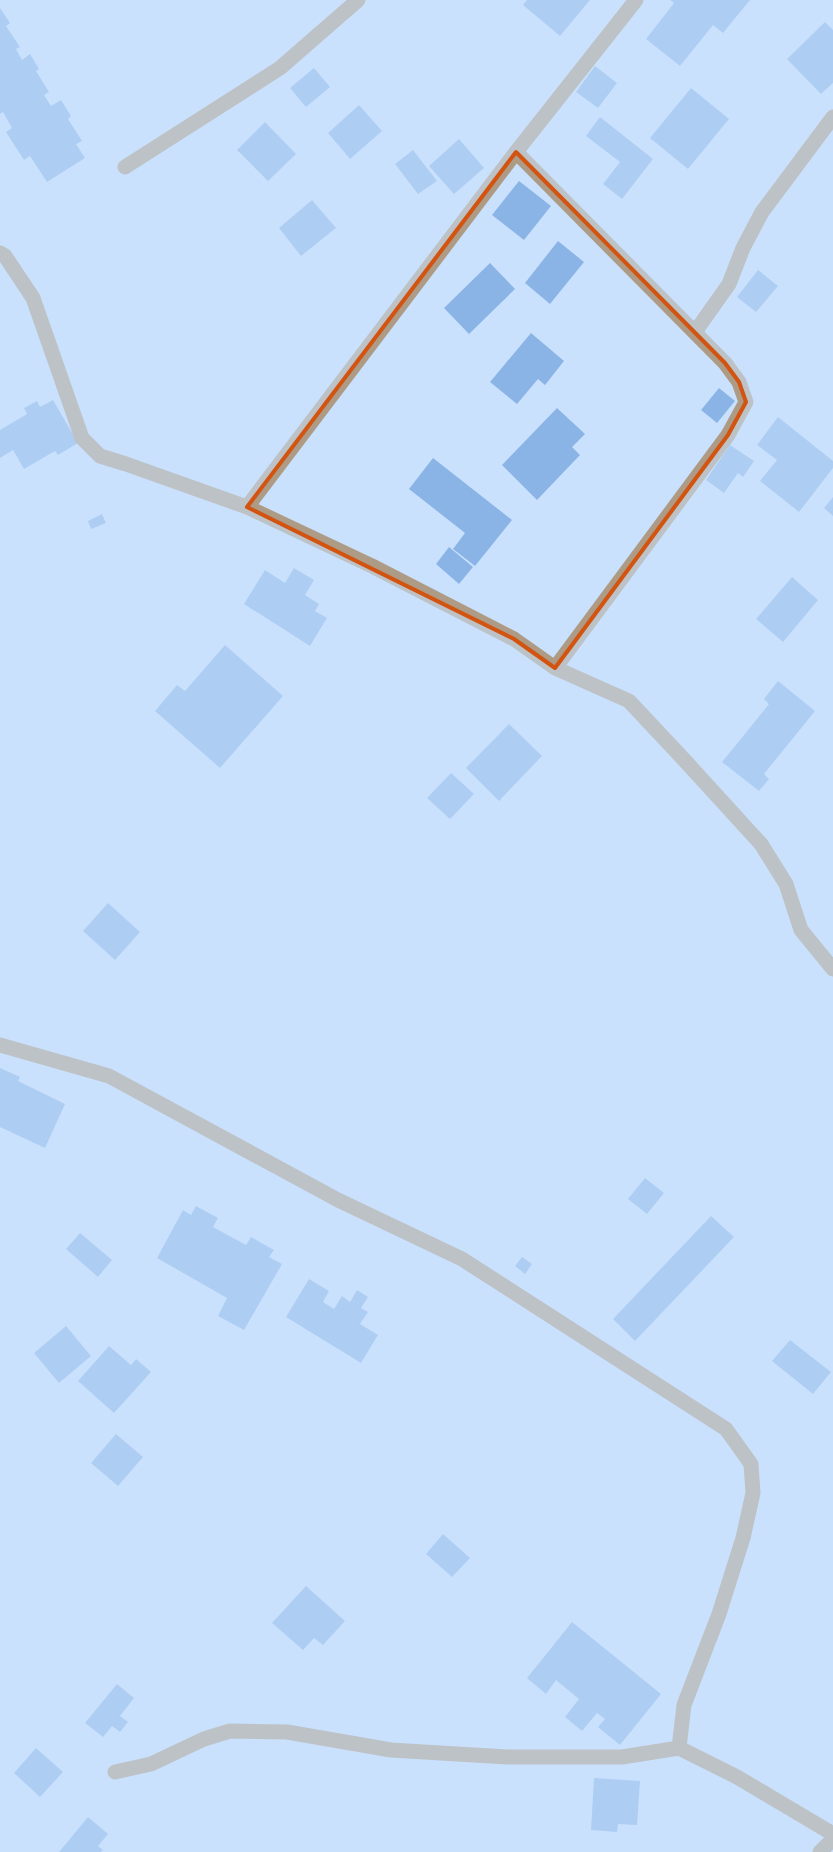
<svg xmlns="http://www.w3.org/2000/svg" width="833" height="1852" font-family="'PT Sans',sans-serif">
	<rect width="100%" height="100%" fill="#cae1fd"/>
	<path fill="#8bb4e6" d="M527 0H590L560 36 523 5Z
		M670 0H750L723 33 713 25 680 66 646 39 674 3Z
		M0 8 10 23 6 26 20 47 16 49 22 60 30 54 39 69 36 71 49 92 44 95 51 106 61 100 71 116 68 119 82 141 76 144 85 158 47 182 30 156 24 160 6 132 12 128 3 112 0 114Z
		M825 22 833 30V83L821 94 787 59Z
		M595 66 617 83 598 108 576 92Z
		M314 68 330 87 306 107 290 88Z
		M691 88 729 119 688 169 650 138Z
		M359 105 382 131 350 159 328 133Z
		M600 117 653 159 622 199 603 184 620 162 586 136Z
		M265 122 296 154 268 181 237 150Z
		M459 139 484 168 454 194 429 166Z
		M413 150 437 181 418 194 395 164Z
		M519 181 551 206 524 240 492 215Z
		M312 200 336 228 301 256 279 228Z
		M558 241 584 262 550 304 525 283Z
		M490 263 515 289 469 334 444 308Z
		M758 270 778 286 756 312 737 297Z
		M531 333 564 361 545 385 538 379 517 404 490 382Z
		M719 388 735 401 717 423 701 410Z
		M53 400 78 443 58 455 55 451 24 469 13 450 0 458V430L27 414 24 408 37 401 40 407Z
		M557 408 585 434 572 447 580 455 537 500 502 465Z
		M778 417 833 461V468L799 512 760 481 777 460 757 445Z
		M730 445 754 461 743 477 738 473 724 493 706 480Z
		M433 458 512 520 475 566 453 549 465 533 409 489Z
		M833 497V516L824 508Z
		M102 514 106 523 91 529 88 521Z
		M449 547 473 567 459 584 436 564Z
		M294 568 314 580 305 595 319 604 315 611 327 618 310 646 244 604 265 570 285 583Z
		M792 577 818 600 783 642 756 619Z
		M225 645 283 696 220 768 155 711 177 685 185 691Z
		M778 681 815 711 764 774 769 779 759 791 722 762 769 704 764 699Z
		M509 724 542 756 499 801 466 768Z
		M451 773 474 794 450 819 427 798Z
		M108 903 140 932 115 960 83 931Z
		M0 1068 20 1077 18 1081 65 1104 45 1148 0 1127Z
		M645 1178 664 1193 647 1214 628 1199Z
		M196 1206 218 1218 213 1227 246 1245 251 1237 274 1250 269 1257 282 1264 244 1330 218 1316 227 1298 157 1258 183 1210 191 1215Z
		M711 1216 734 1237 635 1341 613 1319Z
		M80 1233 112 1260 98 1277 66 1249Z
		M522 1257 532 1264 525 1274 515 1266Z
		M309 1279 329 1291 323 1302 334 1309 342 1296 350 1302 357 1290 368 1297 361 1308 368 1312 360 1324 378 1335 361 1363 286 1317Z
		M66 1326 91 1356 59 1383 34 1353Z
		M790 1340 831 1372 813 1394 772 1361Z
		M109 1346 131 1365 136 1359 151 1372 114 1413 78 1381Z
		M116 1434 143 1457 118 1486 91 1463Z
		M443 1534 470 1558 452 1577 426 1554Z
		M306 1586 345 1621 323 1645 314 1638 303 1650 272 1623Z
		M572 1622 661 1694 620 1745 598 1727 605 1719 597 1713 582 1731 565 1717 579 1699 556 1680 546 1694 527 1678Z
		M117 1684 134 1698 120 1716 128 1722 120 1732 112 1726 103 1737 85 1723Z
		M36 1748 63 1772 40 1797 14 1773Z
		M594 1778 640 1781 637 1825 618 1824 617 1832 591 1830Z
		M88 1817 108 1834 98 1846 103 1850 101 1852H59Z"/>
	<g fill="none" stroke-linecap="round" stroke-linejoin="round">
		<path stroke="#ad9b85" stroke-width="15" d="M516 152 725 363 739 382 746 402 728 435 555 668
			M125 167 280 68 358 0
			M0 253 5 256 33 298 82 438 100 456 126 464 247 507 372 566 514 639 555 668 629 701 688 764 761 844 786 884 801 930 833 969
			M695 332 729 284 743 248 762 212 833 117
			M247 507 516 152 636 0
			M0 1045 109 1076 338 1200 462 1259 726 1429 751 1464 753 1493 743 1538 719 1614 684 1705 679 1748 737 1777 833 1834
			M115 1772 151 1764 204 1739 230 1731 287 1732 391 1750 507 1757H622L679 1748
			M820 1852 833 1839"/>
	</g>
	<path d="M0 0H833V1852H0ZM516 152 725 363 739 382 746 402 728 435 555 668 514 639 247 507Z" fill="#cae1fd" fill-opacity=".55" fill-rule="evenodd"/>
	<path fill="none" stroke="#d35310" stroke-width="4" stroke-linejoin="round" d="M516 152 725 363 739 382 746 402 728 435 555 668 514 639 247 507Z"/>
</svg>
